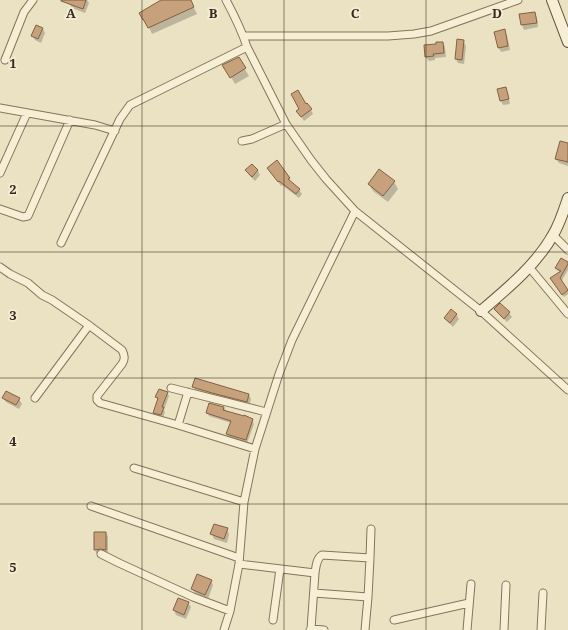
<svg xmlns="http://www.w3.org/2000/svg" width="568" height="630" font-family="'Noto Serif',serif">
	<rect width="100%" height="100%" fill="#ebe2c3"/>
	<path fill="#0003" d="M71 0H87L89 3 85 13 72 8 70 4Z
		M163 0H190L197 14 152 34 148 25Z
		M534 13 537 17 538 27 524 30 522 25 520 15Z
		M43 29 45 33 41 43 35 40 33 36Z
		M504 30 507 35 510 50 501 52 499 48Z
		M463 41 466 46 464 64 458 63 456 59Z
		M443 43 445 47 446 57 435 58V60L429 61 426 57Z
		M238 58 249 76 235 84 224 65Z
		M505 88 508 93 510 104 503 105 501 101Z
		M306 105 311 110 313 114 304 121 300 115Z
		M568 144V166L559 163 556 159Z
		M277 162 292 183 299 190 302 194 299 198 282 185 281 186 271 172Z
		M252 165 258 171 260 175 255 181 249 175 247 170Z
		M394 182 398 189 388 202 373 191 369 184Z
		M568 263V270L561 282 568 291V294L564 297 553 282 561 272 558 271 556 268Z
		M495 309 509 313 512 317 507 322 498 313Z
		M456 314 459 319 453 327 448 322 445 318Z
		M193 386 249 395 251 399 249 406 196 391Z
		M167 393 169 396 164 410 165 412 163 418 156 416 154 413 158 400 156 397Z
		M3 398 19 399 22 404 19 409 6 402Z
		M224 407 226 411 252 420 254 424 247 443 229 438 227 434 231 423 209 416 207 412Z
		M227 529 229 534 227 543 214 539 212 534Z
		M106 533 108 537V554L104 553 97 554 95 550Z
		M211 580 213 585 208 599 195 593 192 589Z
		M188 603 191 607 186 619 176 615 174 610Z"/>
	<path fill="#c7a17b" stroke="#826142" d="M61 0H86L83 9 61 1Z
		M161 0H191L194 7 148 28 143 19V20L139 13Z
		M535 12 537 23 521 25 519 14Z
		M36 25 43 28 38 39 31 36Z
		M505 29 508 46 498 48 494 32Z
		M457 39 464 40 462 60 455 59Z
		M436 42H443L444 53 433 54 434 56 425 57 424 45 436 44Z
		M239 57 246 68 230 78 222 65Z
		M506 87 509 99 500 101 497 89Z
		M298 90 306 104 307 103 312 109 301 117 296 111 299 109 291 94Z
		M560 141 568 143V162L555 159Z
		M277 160 290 178 288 179 300 189 296 194 279 181 278 182 267 168Z
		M252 164 258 170 252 177 245 170Z
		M379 169 395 181 383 196 368 184Z
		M561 258 568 262V264L560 278 568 290 562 295 550 278 561 271 555 268Z
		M500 303 510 312 504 319 494 309Z
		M451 309 457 314 450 323 444 318Z
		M195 378 249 394 247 402 212 393 192 387Z
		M159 389 168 392 162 407H164L161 415 153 413 158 398 155 397Z
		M6 391 20 398 16 405 2 398Z
		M209 403 224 407 223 410 244 416V415L253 419 246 440 226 434 231 421 206 413Z
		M214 524 228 528 224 539 210 534Z
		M94 532H106V550L101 549 94 550Z
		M197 574 212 580 205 595 191 589Z
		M178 598 189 602 184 615 173 610Z"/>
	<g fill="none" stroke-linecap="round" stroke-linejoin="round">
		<defs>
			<path id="street" d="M226 0C234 15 242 31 247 47L286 124 311 160 326 179 355 211 481 311 568 390
				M244 36H388L414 34 431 31 518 0
				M5 60 24 12 33 0
				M0 108 95 125 115 131
				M242 141 252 139 286 124
				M0 173 27 113
				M0 209 23 217 28 216 70 120
				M553 235 568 250
				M61 243 120 119 130 105 247 47
				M0 267 10 274 28 283 42 295 52 300 90 326 122 350C125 356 125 359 122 364L97 396V400L100 403 178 425 255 449
				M529 267 568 314
				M171 388 266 412
				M35 398 87 328 90 326
				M178 425 188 392
				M134 468 244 502
				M91 506 239 558
				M101 554 119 563 193 597 230 611
				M370 558 371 529
				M239 564 315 573 311 629 312 630
				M314 593 368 597 370 558 322 555C316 559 316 567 315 573
				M273 620 280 569
				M394 620 469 603
				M224 630 230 611 239 564 244 502 255 449 279 374 292 340 355 211
				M310 630 311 629 324 630
				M365 630 368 597
				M467 630 471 584
				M504 630 506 585
				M541 630 543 593"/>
			<path id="secondary" d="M552 0 568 42
				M481 311C508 288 536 265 553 235 560 223 564 210 568 198"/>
		</defs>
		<use href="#street" stroke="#84745b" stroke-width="9"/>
		<use href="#secondary" stroke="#66553e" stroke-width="12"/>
		<use href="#street" stroke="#f7efd5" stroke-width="7"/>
		<use href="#secondary" stroke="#f7efd5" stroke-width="10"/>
	</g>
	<path fill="none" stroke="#352b1e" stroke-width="1" stroke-opacity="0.55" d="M142 0V630M284 0V630M426 0V630M0 126H568M0 252H568M0 378H568M0 504H568"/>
	<g font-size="13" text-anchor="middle" font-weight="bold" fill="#352b1e" stroke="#f3ecd2" stroke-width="4" stroke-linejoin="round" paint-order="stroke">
		<text x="71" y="18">A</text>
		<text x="213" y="18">B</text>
		<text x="355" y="18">C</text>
		<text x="497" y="18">D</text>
		<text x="13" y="68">1</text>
		<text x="13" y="194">2</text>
		<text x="13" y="320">3</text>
		<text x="13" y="446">4</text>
		<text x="13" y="572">5</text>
	</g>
</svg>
